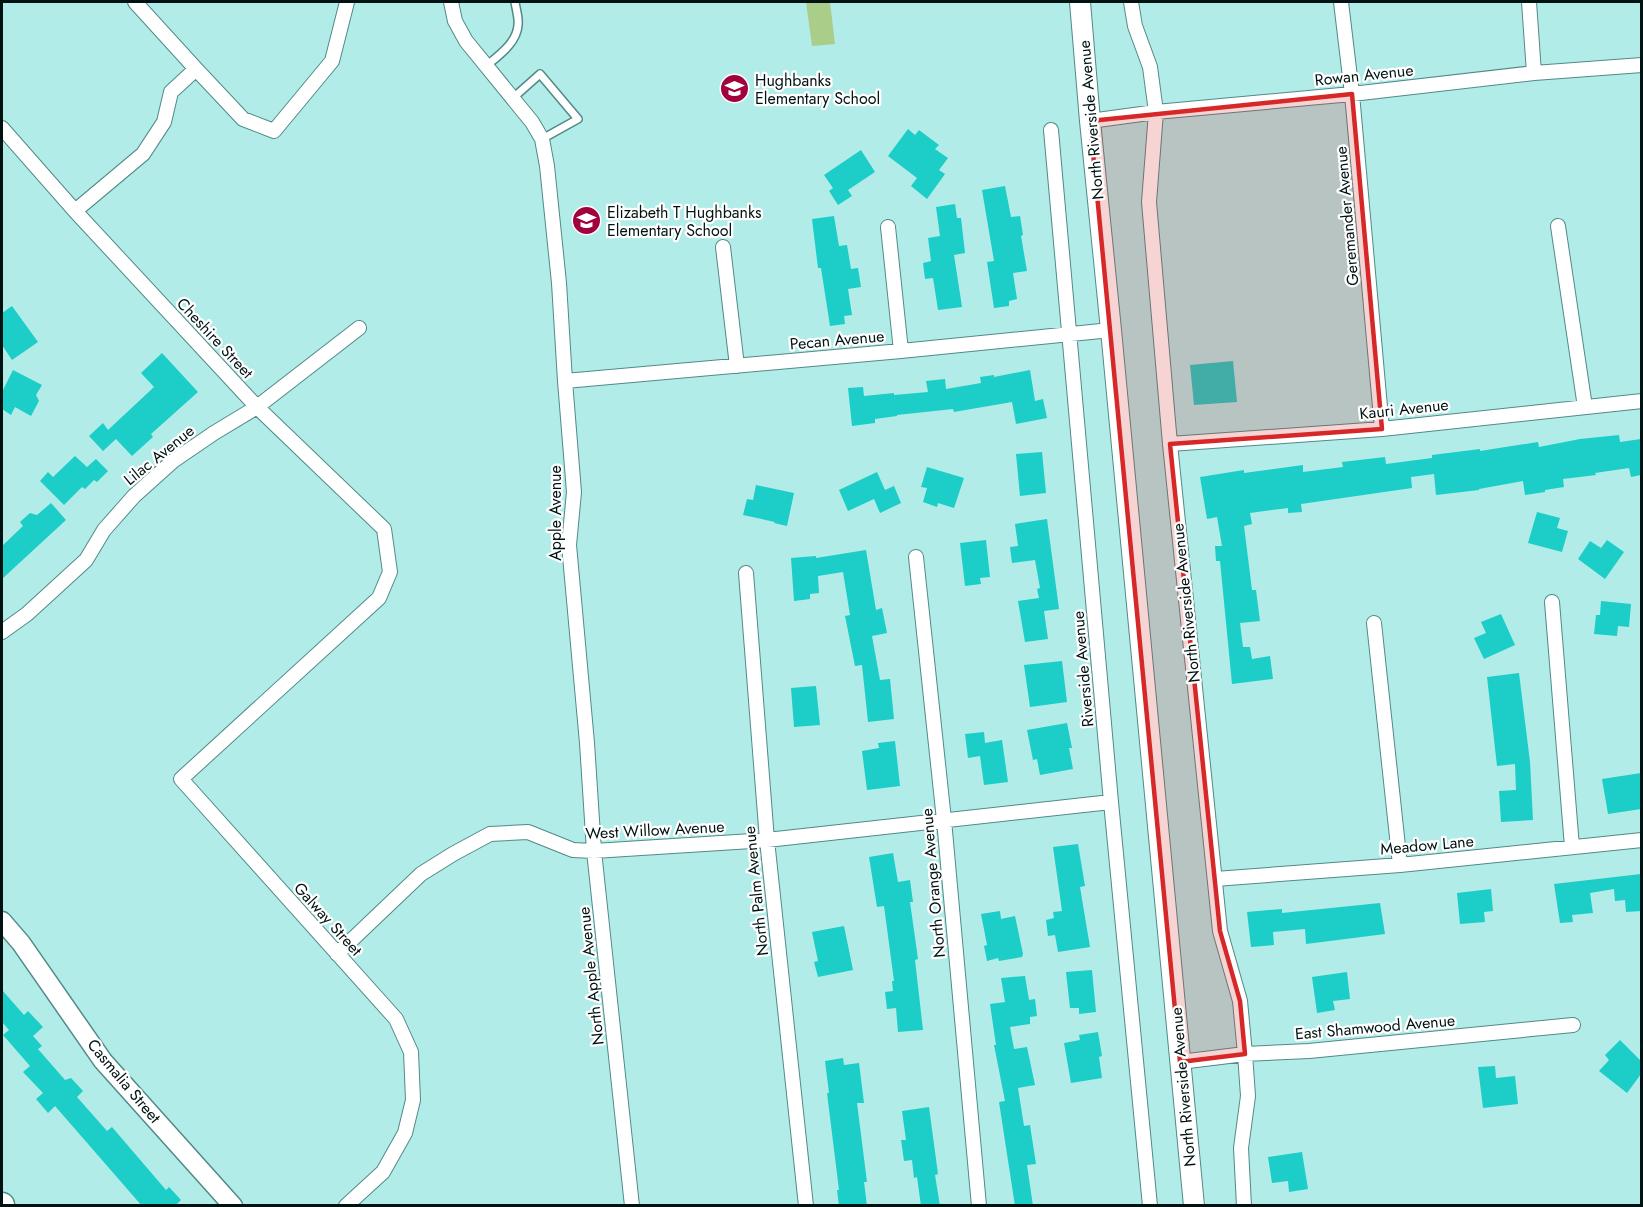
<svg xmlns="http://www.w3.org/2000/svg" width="1643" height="1207" font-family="Jost,sans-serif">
	<rect width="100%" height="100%" fill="#b1ece8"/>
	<path fill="#aacd8a" d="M806 2H830L835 44 812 46Z"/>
	<path fill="#1dcdc7" d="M908 129 915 135 919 130 939 145 935 149 948 158 939 170 945 174 927 199 911 186 917 178 888 156Z
		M861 150 875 172 848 190 852 196 838 205 829 191 833 188 824 175Z
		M1005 186 1011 217 1020 216 1023 235 1021 236 1027 271 1013 273 1017 299 1009 301V306L994 308 987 262 994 261 982 190Z
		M955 204 957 218H961L965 253 954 255 962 307 938 310 933 278 925 279 923 263 931 261 928 238 940 236 936 207Z
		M834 216 839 246 847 245 851 269 858 268 861 287 848 289 852 315 844 316 845 324 830 326 821 268H818L812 219Z
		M12 306 38 342 12 360 2 345V313Z
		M162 353 198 392 151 434 153 437 132 456 116 439 103 451 89 436 103 423 108 430 154 387 141 373Z
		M1233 361 1237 402 1194 405 1190 365Z
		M13 370 42 385 36 395 39 401 31 416 15 407 11 415 2 409V392Z
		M1030 370 1035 401 1043 399 1047 418 1016 424 1012 402 954 412 953 409 897 415V416L875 419V423L852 426 848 388 863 387 864 396 894 393V395L928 392 926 381 945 379 946 389 981 383 980 377 994 375V377Z
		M1619 435 1620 442 1641 439V475L1631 477 1629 468 1595 473 1596 475 1563 479 1564 487 1545 490V492L1525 495 1523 481 1479 489V490L1436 495 1434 474 1411 477 1412 488 1301 504 1302 512 1288 513V508L1250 513 1252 524 1244 526 1252 590H1256L1260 621 1240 623 1243 647H1250L1252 659 1270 656 1273 679 1232 684 1220 561H1216L1215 546H1222L1217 517 1207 519 1200 477 1244 470V473L1303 465V472L1343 467 1342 462 1385 457 1386 464 1432 458V455L1480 449V451L1538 442 1539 447 1580 439Z
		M1042 452 1046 493 1020 496 1016 454Z
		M75 456 87 467 96 459 108 471 97 482 94 480 85 489 82 487 64 505 40 481 48 472 53 477Z
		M927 467 964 478 954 508 938 503 937 507 923 502 927 488 921 487Z
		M877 472 885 490 894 486 901 503 880 513 874 499 848 511 839 490Z
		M756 485 794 493 787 526 774 523 775 522 743 515 747 499 753 500Z
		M51 503 66 520 2 579V546L23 526 20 522 30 513 37 515Z
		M1537 512 1560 518 1557 528 1568 531 1562 552 1528 543Z
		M1047 519 1059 609 1044 611 1048 639 1025 642 1018 601 1039 598 1037 589 1040 588 1035 560 1012 563 1010 547 1018 546 1015 524Z
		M986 540 990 577 980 578 981 584 965 586 960 543Z
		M1607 540 1624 552 1605 579 1578 559 1590 541 1601 548Z
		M866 550 876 610 882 608 887 633 872 636 880 680 890 679 894 719 868 722 862 665 855 666 845 616 850 615 843 572 818 576 819 593 810 594V599L794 601 791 558 816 556V558Z
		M1601 601 1631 604 1629 627 1618 626 1617 636 1594 634 1596 615H1600Z
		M1501 614 1515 645 1484 659 1474 638 1486 633 1481 622Z
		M1062 661 1067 702 1030 707 1024 665Z
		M1519 673 1530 762 1533 820 1501 822 1499 791 1516 790 1515 764 1497 766 1487 677Z
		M816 686 820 725 794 727 791 688Z
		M1067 723 1072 748H1069L1073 769 1040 775 1037 759 1033 760 1027 730Z
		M984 732 985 743 1002 740 1008 782 984 785 980 756 968 758 965 734Z
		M895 741 900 786 867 790 862 751 879 748 878 743Z
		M1641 773V809L1608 814 1602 779Z
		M1078 844 1085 886 1080 887 1090 947 1058 952 1055 935 1048 936 1046 920 1054 918 1053 912 1062 911 1053 847Z
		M893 853 898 882 910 880 913 902H910L918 959 915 960 923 1030 898 1032 896 1008 887 1009 885 992 893 991 892 981H894L884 906 877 907 869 857Z
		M1641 874V911L1626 912 1625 900 1615 901 1614 889 1590 893 1593 913 1572 915 1573 922 1560 923 1554 884Z
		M1491 889 1493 911 1484 912 1485 922 1460 924 1457 893Z
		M1380 903 1385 934 1306 944 1305 929 1273 932 1274 945 1251 947 1247 912 1282 909V913Z
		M1000 911 1001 919 1015 916 1023 954 1022 957 999 961 998 958 987 961 984 946 987 945 981 914Z
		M844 926 853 970 818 977 814 962 818 961 812 932Z
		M1092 970 1096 1012 1079 1014V1008H1070L1066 972Z
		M1347 972 1350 999 1333 1001 1335 1010 1317 1013 1312 977Z
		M1025 976 1029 1000 1035 999 1037 1016 1030 1017V1024L1010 1027 1014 1049 1027 1047 1035 1085 1018 1088 1024 1126 1030 1125 1036 1164 1027 1165 1033 1206H1015L999 1102 1005 1101 994 1045H996L990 1004 1005 1002 1001 978Z
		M2 990 24 1015 28 1011 43 1027 33 1036 42 1046 38 1049 65 1080 71 1078 83 1091 77 1097 107 1131 112 1127 166 1190 169 1187 181 1200 175 1206H142L55 1106 48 1113 36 1099 43 1093 23 1072 30 1066 3 1035 9 1030 2 1022Z
		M1098 1032 1102 1056 1099 1057 1102 1078 1071 1083 1064 1043 1080 1040 1079 1035Z
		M1620 1040 1641 1061V1074L1627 1093 1599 1071 1609 1060 1605 1055Z
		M843 1058 844 1065 859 1063 864 1103H857L867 1182H864L867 1206H839L837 1190H839L827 1093H829L825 1061Z
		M1495 1066 1496 1078 1515 1076 1518 1104 1483 1108 1478 1067Z
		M929 1107 938 1174 935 1175 940 1206H921L917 1177 914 1178 912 1160 904 1161 901 1140H906L902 1111Z
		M1302 1152 1308 1189 1289 1192 1288 1181 1272 1183 1268 1157Z"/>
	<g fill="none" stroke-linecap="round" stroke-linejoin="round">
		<defs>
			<path id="lane" d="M486 66C498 56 517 43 518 25 519 18 516 9 515 2
				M513 98 540 74 578 119 542 139"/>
			<path id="street" d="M135 2 196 69 243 119 274 131 332 61 347 2
				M451 2 455 21 466 41 532 122 542 139 547 166 559 283 565 381 574 492 569 545 587 743 594 851 632 1206
				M1131 2 1135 26 1150 67 1156 112 1149 202 1170 444 1220 931 1240 1001 1245 1054 1248 1096 1241 1148 1244 1206
				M1341 2 1352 94 1382 429
				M1529 2 1534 73
				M1090 121 1156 112 1352 94 1534 73 1642 65
				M2 128 75 211 257 407 384 529 390 572 379 598 181 779 396 1019 411 1052 413 1100 405 1133 383 1172 346 1206
				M1051 130 1111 802 1150 1206
				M75 211 143 154 164 122 171 92 196 69
				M1558 226 1585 407
				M888 227 901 351
				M723 247 737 366
				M565 381 901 351 1111 330
				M1170 444 1382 429 1642 401
				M916 557 944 820 979 1206
				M746 573 767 840 806 1206
				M1552 602 1572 847
				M1374 623 1400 865
				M2 632 27 614 86 560 104 530 134 496 173 461 214 433 257 407 359 328
				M1215 879 1400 865 1642 840
				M337 954 421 874 453 854 490 834 528 832 573 850 594 851 767 840 1111 802
				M1180 1062 1245 1054 1309 1051 1573 1025"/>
			<path id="secondary" d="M2 921 21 943 103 1061 233 1206"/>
			<path id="primary" d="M1080 2 1090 121 1111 330 1194 1206"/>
			<path id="highway" d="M2 1205V1206"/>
		</defs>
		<use href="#lane" stroke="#518a87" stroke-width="10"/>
		<use href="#street" stroke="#518a87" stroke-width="16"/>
		<use href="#secondary" stroke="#518a87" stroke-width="21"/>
		<use href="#primary" stroke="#518a87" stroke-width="22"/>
		<use href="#highway" stroke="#518a87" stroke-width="27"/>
		<use href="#lane" stroke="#fff" stroke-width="7"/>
		<use href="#street" stroke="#fff" stroke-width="14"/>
		<use href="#secondary" stroke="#fff" stroke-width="18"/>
		<use href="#primary" stroke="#fff" stroke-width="20"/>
		<use href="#highway" stroke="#fff" stroke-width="24"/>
	</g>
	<path fill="#d62828" fill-opacity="0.2" stroke="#d62828" stroke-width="4.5" stroke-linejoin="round" d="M1352 94 1382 429 1170 444 1220 931 1240 1001 1245 1054 1180 1062 1090 121Z"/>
	<defs>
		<symbol id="school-disc" viewBox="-11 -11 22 22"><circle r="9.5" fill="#a1023d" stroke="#fff"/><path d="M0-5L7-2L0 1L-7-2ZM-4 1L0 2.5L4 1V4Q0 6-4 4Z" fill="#fff"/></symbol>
	</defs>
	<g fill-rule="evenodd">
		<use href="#school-disc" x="718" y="72" width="33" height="33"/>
		<use href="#school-disc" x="570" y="204" width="33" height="33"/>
	</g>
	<g text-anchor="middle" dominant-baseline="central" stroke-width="4.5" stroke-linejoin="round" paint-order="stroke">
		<g font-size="16" fill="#001312" stroke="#fff">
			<text transform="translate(1364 75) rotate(-6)">Rowan Avenue</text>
			<text transform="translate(1091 120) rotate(-95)">North Riverside Avenue</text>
			<text transform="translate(1347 216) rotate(-95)">Geremander Avenue</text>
			<text transform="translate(215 338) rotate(47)">Cheshire Street</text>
			<text transform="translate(837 340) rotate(-5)">Pecan Avenue</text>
			<text transform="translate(1404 409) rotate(-6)">Kauri Avenue</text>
			<text transform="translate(159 455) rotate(-39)">Lilac Avenue</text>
			<text transform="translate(555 513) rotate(-90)">Apple Avenue</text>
			<text transform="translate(1186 603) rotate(-96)">North Riverside Avenue</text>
			<text transform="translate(1083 669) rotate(-95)">Riverside Avenue</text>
			<text transform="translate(655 830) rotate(-3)">West Willow Avenue</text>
			<text transform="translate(1427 845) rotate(-5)">Meadow Lane</text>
			<text transform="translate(933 883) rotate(-95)">North Orange Avenue</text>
			<text transform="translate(756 891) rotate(-96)">North Palm Avenue</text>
			<text transform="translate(328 919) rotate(48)">Galway Street</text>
			<text transform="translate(591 976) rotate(-96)">North Apple Avenue</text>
			<text transform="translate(1375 1027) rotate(-5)">East Shamwood Avenue</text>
			<text transform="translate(124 1081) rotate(50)">Casmalia Street</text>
			<text transform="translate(1183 1087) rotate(-95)">North Riverside Avenue</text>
		</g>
		<g font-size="16" fill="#001312" stroke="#fff" text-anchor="start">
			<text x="755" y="80">Hughbanks<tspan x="755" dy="18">Elementary School</tspan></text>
			<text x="607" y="212">Elizabeth T Hughbanks<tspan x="607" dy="18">Elementary School</tspan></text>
		</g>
	</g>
	<rect width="1643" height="1207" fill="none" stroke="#001312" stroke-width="6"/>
</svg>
